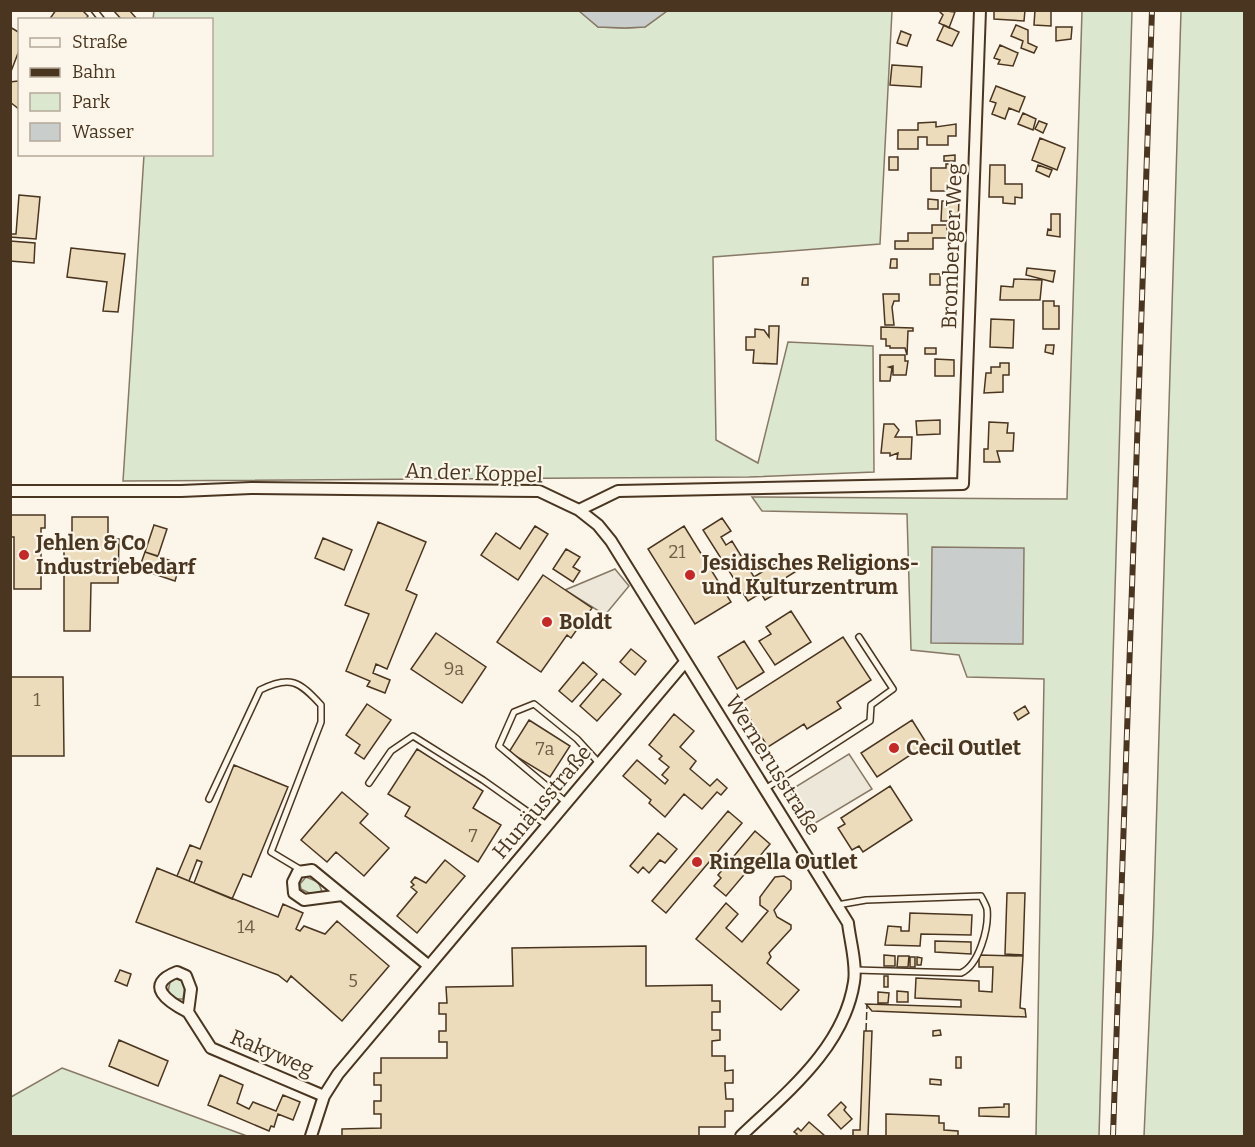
<svg xmlns="http://www.w3.org/2000/svg" width="1255" height="1147" font-family="Bitter,serif">
	<rect width="100%" height="100%" fill="#fbf6e9"/>
	<path fill="#dce7d0" stroke="#887966" stroke-width="1.5" d="M579 10 598 27 625 28 645 27 667 11H892L880 244 713 257 716 440 758 463 788 342 873 346 874 472 749 477 123 481 144 155 212 154V20L153 19 154 11Z
		M1082 11H1132L1099 1136H1036L1044 679 967 677 959 655 911 650 907 514 762 511 752 497 1067 499Z
		M1181 11H1244V1136H1144L1153 932Z
		M306 877 318 882 322 891 311 894 301 889 300 884Z
		M175 979 181 980 185 985 183 999H177L168 992 170 982Z
		M62 1068 247 1136H11V1097Z"/>
	<path fill="#ede7d9" stroke="#887966" stroke-width="1.5" d="M615 569 629 586 605 615 565 590Z
		M849 754 872 789 812 825 789 791Z"/>
	<path fill="#c9cecd" stroke="#887966" stroke-width="1.5" d="M579 11H667L645 27 625 28 598 27Z
		M932 547 1024 548 1023 644 931 643Z"/>
	<path fill="#ecdcbc" stroke="#4a3520" stroke-width="1.5" d="M56 10H82L88 16 85 20H49Z
		M113 10H129L137 19 122 20Z
		M938 10 955 12 949 28 939 23 943 15Z
		M994 10H1025L1024 21 994 19Z
		M1035 10H1051V26L1034 25Z
		M944 25 959 32 952 46 937 40Z
		M1016 25 1028 30V43L1037 47 1034 53 1021 48 1023 41 1011 36Z
		M10 27 20 33V48L10 74Z
		M1056 27H1072L1071 39 1056 41Z
		M901 31 911 35 907 46 897 43Z
		M1000 45 1018 53 1013 66 998 64 1000 60 994 58Z
		M892 65 922 67 921 87 890 85Z
		M18 81 20 83V110L10 102V82Z
		M996 86 1025 97 1019 112 1009 108 1005 119 992 114 996 103 990 101Z
		M1023 113 1036 119 1033 130 1018 124Z
		M1039 121 1047 124 1043 133 1035 129Z
		M936 122V127L956 124V136H948V145H927V137H918V149H898V130H918V123Z
		M1040 138 1065 148 1057 170 1032 160Z
		M955 155V161H944V156Z
		M889 157H898V170H889Z
		M946 164H955L952 191H931V168H946Z
		M990 165H1005V184H1022V198L1015 197V204L1003 203V197H989Z
		M1038 165 1052 170 1049 177 1036 171Z
		M19 195 40 197 36 239 10 237V234H16Z
		M928 199 938 200V209H928Z
		M942 201H959L958 221H941Z
		M1051 214H1060V237L1047 235 1048 229 1051 230Z
		M932 225H947V238H933V249H895V241H908V233H932Z
		M10 241 35 243 34 263 10 261Z
		M71 248 125 254 118 312 103 311 107 282 67 277Z
		M891 259H897V268H890Z
		M1027 268 1055 271 1053 282 1026 275Z
		M930 274H940V285H930Z
		M803 278H808V285H802Z
		M1014 279 1042 280 1040 300H1000L1001 286 1013 287Z
		M883 294H899V301H894L892 307 894 325H885Z
		M1043 301H1054V306H1059V329H1043Z
		M945 317H955V327H945Z
		M991 319 1014 320 1013 348 990 347Z
		M769 326H779L777 364 753 363 754 350H746V337H755V329L764 330 769 337Z
		M881 327 913 328V331H908L907 355 905 348H890V346H886V339H881Z
		M1046 345H1054L1053 354 1045 352Z
		M925 348H936V354H925Z
		M880 355H905V361H908L906 375H893V366L889 367 892 368 890 381H880Z
		M935 359 954 360V376H935Z
		M1000 363H1009V375H1003V392L984 393 986 373H991V367H1000Z
		M940 420V434L917 435 916 421Z
		M989 422 1008 423 1007 433H1014L1013 451H997L1000 462H984V449H988Z
		M884 424H894L899 430 895 437H912L911 459H897L898 453 890 456V453H881Z
		M10 515H45V528H41V589H14V537H10Z
		M72 517H108V539H119L118 583H91L90 631H64V539H72Z
		M722 518 731 531 721 537 726 545 732 541 754 577 786 557 795 572 748 601 703 530Z
		M378 522 426 542 406 590 417 595 387 669 376 664 373 673 390 680 385 693 367 686 370 681 346 671 369 614 345 605Z
		M154 525 167 529 158 556 145 552Z
		M535 526 548 534 518 580 481 555 496 533 520 549Z
		M684 526 731 602 695 624 648 549Z
		M323 538 352 550 344 570 315 558Z
		M566 549 580 557 573 567 580 571 573 582 553 569Z
		M145 552 180 564 175 581 139 569Z
		M543 575 592 608 571 638 567 635 541 672 497 642Z
		M769 590 772 596 765 600 762 595Z
		M791 611 811 642 775 665 759 641 771 634 766 627Z
		M436 633 486 667 462 703 411 669Z
		M843 637 871 680 837 702 841 708 807 729 804 724 768 747 740 703Z
		M744 641 764 672 737 689 718 657Z
		M631 649 646 661 635 675 620 662Z
		M583 662 597 674 572 702 559 691Z
		M10 677H63L64 756H10Z
		M603 679 621 694 597 721 580 706Z
		M367 704 391 720 364 759 355 753 360 745 346 735Z
		M1025 706 1029 713 1018 720 1014 713Z
		M674 714 694 731 680 747 696 761 690 769 710 786 717 779 727 788 721 795 717 792 702 809 684 794 665 817 649 803 651 800 623 776 637 760 665 784 668 780 662 775 669 767 659 759 662 756 649 745Z
		M529 720 570 746 550 777 509 752Z
		M912 720 927 744 877 777 861 753Z
		M417 749 483 791 473 808 501 825 478 862 405 816 410 807 388 794Z
		M234 765 288 787 251 877 243 874 232 899 194 883 202 862 197 860 189 881 177 876 190 845 200 849Z
		M890 786 912 820 863 852 859 846 852 850 838 828 845 824 841 818Z
		M342 792 368 814 360 823 389 848 364 876 336 852 327 862 301 840Z
		M728 811 742 823 666 913 652 901Z
		M755 831 770 844 726 896 714 886 721 878 718 875Z
		M658 833 677 849 665 863 660 860 649 873 643 867 638 873 630 866Z
		M445 860 465 876 417 933 397 916 417 892 411 887 414 885 411 882 415 877 426 883Z
		M157 868 278 917 283 904 303 913 296 929 300 931 304 926 325 934 337 921 389 966 342 1021 291 976 287 982 278 975 136 922Z
		M784 876 791 881V889L774 910 777 917 791 925V929L769 953 771 957 767 963 799 990 781 1010 696 939 726 903 738 914 726 928 742 942 768 911 760 905V897L775 877Z
		M1007 893H1025L1023 955 1005 954Z
		M910 913 972 915 971 935 921 934 920 946 885 945 888 926 901 927V931H909Z
		M935 941 971 942V954L935 952Z
		M646 946V986L712 985V1001H720V1012H712V1030H720V1040L712 1041V1056H725V1071L733 1070V1083H725L726 1099H733V1111H725V1127H699V1136H342V1129L381 1128V1114H374V1101H381V1085H374V1073H381V1058H447V1042H439V1031H446V1014H439V1003H447L446 987 513 986 512 948Z
		M884 955 895 956V966H884Z
		M979 955 1023 956 1020 1008 1025 1009 1026 1017 872 1011 866 1004 961 1007V1000L915 998 916 978 979 981V991L992 992 993 967H979Z
		M898 956H909L908 967H897Z
		M910 957H915V967H910Z
		M917 957 922 958 921 965H917Z
		M120 970 131 974 127 986 115 981Z
		M884 976H888V987H884Z
		M897 991 908 992V1002H897Z
		M878 992 889 993 888 1003H878Z
		M940 1030 941 1035 933 1036V1031Z
		M864 1031H872L868 1136H853V1130H860Z
		M119 1040 168 1061 158 1086 109 1066Z
		M956 1057H961V1068H956Z
		M220 1075 243 1085 237 1103 249 1109 253 1102 276 1111 283 1095 300 1102 293 1120 278 1114 274 1127 271 1126 269 1131 208 1105Z
		M930 1079 941 1080V1085L930 1084Z
		M841 1102 846 1107 844 1110 852 1119 841 1129 828 1115Z
		M1004 1104H1009V1117L979 1116V1108L1004 1107Z
		M886 1114 939 1116V1123H944V1130L958 1131V1136H886Z
		M809 1122 825 1136H795L797 1134 794 1132 798 1128 801 1131Z"/>
	<g fill="none" stroke-linecap="round" stroke-linejoin="round">
		<defs>
			<path id="service" d="M94 10 102 20
				M369 783 391 751 413 736 483 780 548 826
				M765 789 870 721 871 705 893 689 859 637
				M209 799 260 690C290 675 299 681 321 705V722L271 852 301 870
				M567 803 499 746 514 712 534 704 577 739 599 763
				M837 905 866 900 981 896C983 900 986 905 987 909 989 928 979 965 961 973L855 970"/>
			<path id="minor" d="M10 491H181L251 488 539 491 579 510 618 491 963 484 980 10
				M579 510 598 525 611 541 848 923C850 941 857 964 854 982 844 1048 786 1093 741 1136
				M342 895 304 900 294 893 293 882 298 872 312 870 429 966
				M188 1012C168 1002 143 985 177 972L186 976 191 989 188 1012 211 1048 324 1096
				M311 1136 324 1096 338 1074 685 662"/>
		</defs>
		<use href="#service" stroke="#4a3520" stroke-width="8"/>
		<use href="#minor" stroke="#4a3520" stroke-width="14"/>
		<use href="#service" stroke="#fbf6e9" stroke-width="5"/>
		<use href="#minor" stroke="#fbf6e9" stroke-width="10"/>
		<defs>
			<path id="rail" d="M1113 1136 1152 10"/>
		</defs>
		<use href="#rail" stroke="#4a3520" stroke-width="6"/>
		<use href="#rail" stroke="#fbf6e9" stroke-width="4" stroke-dasharray="11" stroke-linecap="butt"/>
		<path stroke="#4a3520" stroke-width="1.5" stroke-dasharray="8 3" stroke-linecap="butt" d="M866 1031 867 1005"/>
	</g>
	<g fill="#c62828" stroke="#fbf6e9" stroke-width="2">
		<circle cx="24" cy="555" r="6"/>
		<circle cx="690" cy="575" r="6"/>
		<circle cx="547" cy="622" r="6"/>
		<circle cx="894" cy="748" r="6"/>
		<circle cx="697" cy="862" r="6"/>
	</g>
	<g text-anchor="middle" dominant-baseline="central" stroke-width="4.5" stroke-linejoin="round" paint-order="stroke">
		<g font-size="18" fill="#725f47">
			<text x="677" y="552">21</text>
			<text x="454" y="669">9a</text>
			<text x="37" y="700">1</text>
			<text x="545" y="749">7a</text>
			<text x="473" y="836">7</text>
			<text x="246" y="927">14</text>
			<text x="353" y="981">5</text>
		</g>
		<g font-size="21" fill="#4a3520" stroke="#fbf6e9">
			<text transform="translate(952 246) rotate(-88)">Bromberger Weg</text>
			<text transform="translate(474 473) rotate(2)">An der Koppel</text>
			<text transform="translate(773 765) rotate(58)">Wernerusstraße</text>
			<text transform="translate(542 802) rotate(-50)">Hunäusstraße</text>
			<text transform="translate(272 1053) rotate(23)">Rakyweg</text>
		</g>
		<g font-size="21" font-weight="bold" fill="#4a3520" stroke="#fbf6e9" text-anchor="start">
			<text x="36" y="543">Jehlen &amp; Co<tspan x="36" dy="24">Industriebedarf</tspan></text>
			<text x="702" y="563">Jesidisches Religions-<tspan x="702" dy="24">und Kulturzentrum</tspan></text>
			<text x="559" y="622">Boldt</text>
			<text x="906" y="748">Cecil Outlet</text>
			<text x="709" y="862">Ringella Outlet</text>
		</g>
	</g>
	<rect width="1255" height="1147" fill="none" stroke="#4a3520" stroke-width="24"/>
	<rect x="18" y="18" width="195" height="138" fill="#fbf6e9" stroke="#b4a999" stroke-width="1.5"/>
	<rect x="30" y="38" width="30" height="9" fill="#fbf6e9" stroke="#b4a999" stroke-width="1.5"/>
	<text x="72" y="48" font-size="18" fill="#4a3520">Straße</text>
	<rect x="30" y="68" width="30" height="9" fill="#4a3520" stroke="#b4a999" stroke-width="1.5"/>
	<text x="72" y="78" font-size="18" fill="#4a3520">Bahn</text>
	<rect x="30" y="93" width="30" height="18" fill="#dce7d0" stroke="#b4a999" stroke-width="1.5"/>
	<text x="72" y="108" font-size="18" fill="#4a3520">Park</text>
	<rect x="30" y="123" width="30" height="18" fill="#c9cecd" stroke="#b4a999" stroke-width="1.5"/>
	<text x="72" y="138" font-size="18" fill="#4a3520">Wasser</text>
</svg>
